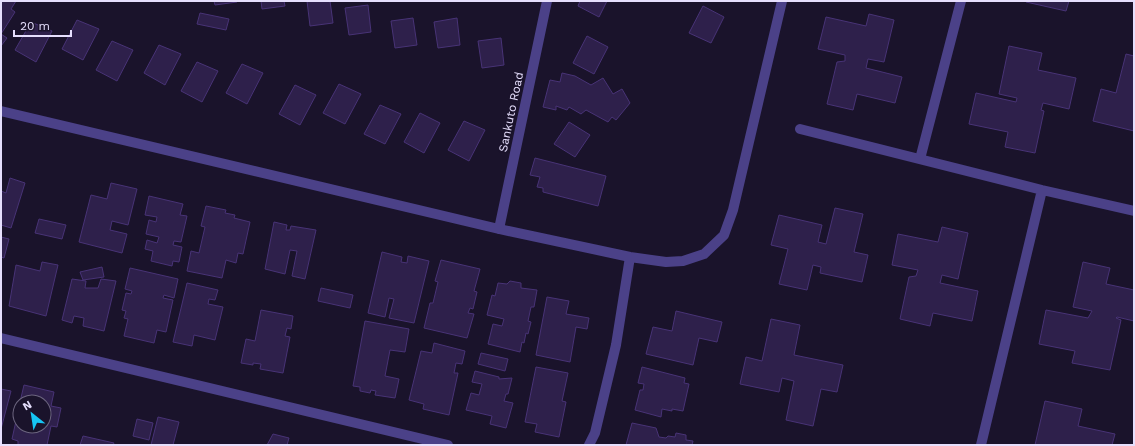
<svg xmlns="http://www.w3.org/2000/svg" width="1135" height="446" font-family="'Work Sans',sans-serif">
	<rect width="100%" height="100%" fill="#1a132b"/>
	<path fill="#2e204b" stroke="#483376" d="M1 1H16L11 9 15 12 1 34 7 38 1 46Z
		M214 1H237V2L215 5Z
		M261 1H284L285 6 262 9Z
		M307 1H330L333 23 310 26Z
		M580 1H607L599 17 578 6Z
		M1027 1H1069L1066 11 1026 2Z
		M368 5 371 32 349 35 345 8Z
		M703 6 724 17 711 43 689 33Z
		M200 13 229 19 226 30 197 24Z
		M869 14 894 20 884 62 868 59 866 68 902 77 895 103 857 94 853 110 827 104 837 62 845 61V55L818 49 826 17 866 26Z
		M413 18 417 45 395 48 391 21Z
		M457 18 460 45 438 48 434 22Z
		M77 20 99 29 83 60 62 49Z
		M31 22 52 31 36 62 15 50Z
		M587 36 608 47 594 74 573 63Z
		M501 38 504 65 482 68 478 41Z
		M112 41 133 50 117 81 96 70Z
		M159 45 181 54 165 85 144 73Z
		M1009 46 1042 53 1038 70 1076 78 1069 109 1043 103 1041 110 1044 111 1035 153 1005 147 1008 132 969 124 976 93 1016 102 1017 98 999 94Z
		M1126 54 1134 56V131L1093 121 1101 89 1116 93Z
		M197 62 218 71 202 102 181 91Z
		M242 64 263 73 247 104 226 93Z
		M562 73 575 76 591 85 603 78 613 94 622 89 630 103 616 120 612 117 608 122 586 110 581 114 569 107 567 110 556 106V110L543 107 550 80 560 82Z
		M339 84 361 94 345 124 323 113Z
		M295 85 316 95 300 125 279 114Z
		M380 105 401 114 385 144 364 134Z
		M420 113 440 123 424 153 404 142Z
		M464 121 485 130 469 161 448 150Z
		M569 122 590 135 575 157 554 144Z
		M535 158 606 176 598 206 543 192V188L537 187 540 177 530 175Z
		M10 178 25 183 11 228 1 225V191L6 193Z
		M111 183 137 189 128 225 112 221 110 230 127 234 122 253 79 242 91 195 107 199Z
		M149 196 183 204 180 215 187 216 181 242 174 241 173 245 182 247 179 262 173 261 172 266 151 261 153 251 145 249 147 240 157 243 159 237 146 234 149 220 156 222 157 217 145 215Z
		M206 206 226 210 225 213 235 215 234 218 250 222 243 254 238 253 236 263 226 260 222 278 187 271 191 251 199 253 205 227 201 226Z
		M835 208 863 214 854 252 868 255 862 282 820 273 821 267 813 265 807 290 779 284 788 249 771 245 779 215 822 225 818 242 826 244Z
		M39 219 66 225 62 239 35 233Z
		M274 222 287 225 286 230H290L291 226 316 230 305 279 292 276 297 251 290 250 285 274 265 269Z
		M942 227 968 233 958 279 942 275 940 283 978 291 972 321 933 313 930 326 900 319 909 277 916 276 918 270 892 265 898 234 938 242Z
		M1 237 9 239 4 258 1 257Z
		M382 252 402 257 401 262 407 263 408 256 429 261 414 323 389 318 394 299 389 298 385 317 368 313Z
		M441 260 480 269 474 291 477 292 473 309 470 308 468 313 474 314 467 338 424 328 430 303H433L438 282 435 281Z
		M42 262 58 265 46 316 9 306 16 265 40 271Z
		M1083 262 1110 268 1106 284 1134 290V321L1117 317 1116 318 1121 320 1110 370 1072 363 1075 351 1039 344 1046 310 1088 318 1092 311 1073 307Z
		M102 267 104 277 83 280 80 272Z
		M130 268 178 279 174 298 164 295 163 298 173 300 166 332 157 330 154 343 124 336 128 319 124 318 126 311 122 310 126 293 131 294 132 291 125 289Z
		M72 279 86 281 85 288H98L101 279 116 281 104 331 83 326 84 318 74 316 72 323 62 320Z
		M510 281 521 283V288L537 290 534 307H531L528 321 531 322 528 334 526 333 524 343 522 342 520 352 488 344 493 324 502 326 504 319 487 315 492 295 495 296 498 283 507 284Z
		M187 283 218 290 215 300 209 299 208 304 223 307 215 340 194 335 192 346 173 342Z
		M321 288 353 295 350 308 318 301Z
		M547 297 569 301 566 314 589 318 587 329 576 327 570 362 536 355Z
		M261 310 293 316 291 329 287 328 285 336 290 337 283 373 260 369 261 364 253 363V365L241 363 246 339 255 341Z
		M676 311 722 322 717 342 699 338 693 365 646 354 653 327 672 331Z
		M771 319 800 325 794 355 843 365 837 392 821 389 813 426 786 420 794 381 782 378 779 392 740 384 746 357 762 361Z
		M365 321 409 329 405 352 390 350 385 376 399 379 395 398 375 395 376 391 371 390 370 393 360 391V387L353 386Z
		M434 343 465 351 462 364 456 363 454 373H458L449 415 423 409 424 404 409 400 421 351 432 353Z
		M481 353 508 359 505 371 478 364Z
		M536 367 568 373 562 401 566 402 559 437 535 432 537 424 525 422Z
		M642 367 685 378 684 383 689 384 683 411 672 409V411L662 409 661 417 635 410 640 390H643L644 384 638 383Z
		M475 371 499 377V379L512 378 508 394H506L504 401 513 403 506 428 490 424 492 416 466 410 471 393 479 395 482 384 472 382Z
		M24 385 54 392 51 406 61 408 57 427 51 426 47 445H18V441L12 439 20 403V426H44V402H20Z
		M1 389 11 391 1 429Z
		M1045 401 1082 409 1078 426 1115 434 1112 445H1035Z
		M158 417 179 422 173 445H151Z
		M137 419 153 423 149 440 133 436Z
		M632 423 656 428 659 437 666 438 668 436 675 437 676 433 686 435V440L693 441 692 445H626Z
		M273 434 289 438 287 445H267Z
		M83 436 114 443 113 445H80Z"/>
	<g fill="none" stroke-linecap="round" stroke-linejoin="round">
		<path stroke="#4b4188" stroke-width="10" d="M1 111 499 229 630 257 666 262 683 261 704 254 724 235 733 210 782 1
			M800 129 1042 190 1134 211
			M920 159 961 1
			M499 229 547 1
			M1 338 448 445
			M589 445 595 433 616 345 630 257
			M981 445 1042 190"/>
	</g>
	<g text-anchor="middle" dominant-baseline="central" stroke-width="3" stroke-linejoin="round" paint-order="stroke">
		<g font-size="12" fill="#e6dffd" stroke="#1a132b">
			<text transform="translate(511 112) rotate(-78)">Sankuto Road</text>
		</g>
	</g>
	<rect width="1135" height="446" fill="none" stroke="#e6dffd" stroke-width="4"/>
	<g transform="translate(32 414) rotate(330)"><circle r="19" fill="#1a132b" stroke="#6c657f"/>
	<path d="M0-3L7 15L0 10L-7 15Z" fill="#16c5f3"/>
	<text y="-6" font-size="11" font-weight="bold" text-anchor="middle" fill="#e6dffd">N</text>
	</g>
	<path d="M14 30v6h57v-6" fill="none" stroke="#e6dffd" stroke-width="2"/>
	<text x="20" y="30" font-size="12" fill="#e6dffd" stroke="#1a132b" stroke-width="3" paint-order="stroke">20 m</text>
</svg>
